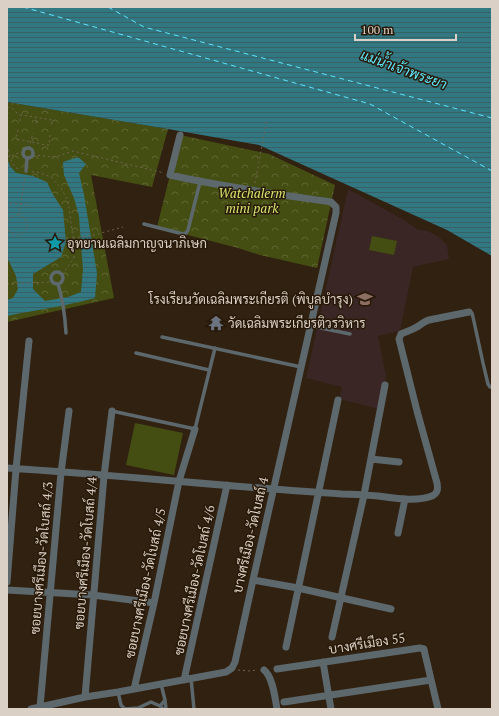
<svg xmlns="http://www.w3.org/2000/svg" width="499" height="716" font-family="'PT Serif',Sarabun,serif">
	<defs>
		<pattern id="park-crowns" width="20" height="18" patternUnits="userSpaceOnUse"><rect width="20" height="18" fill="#454e12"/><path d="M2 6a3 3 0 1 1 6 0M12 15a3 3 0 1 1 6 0" fill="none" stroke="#5f6633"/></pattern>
		<pattern id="water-rules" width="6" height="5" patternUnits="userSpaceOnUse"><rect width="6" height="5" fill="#317883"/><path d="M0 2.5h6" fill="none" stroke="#386166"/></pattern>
	</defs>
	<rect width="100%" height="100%" fill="#312111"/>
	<path fill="#3a2624" d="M348 189 404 220 417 229 428 231 439 237 447 245 449 259 413 267 400 331 378 336 386 376 379 409 339 399 342 387 306 378Z"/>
	<path fill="url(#park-crowns)" d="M7 102 168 129 152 187 91 175 114 298 7 322Z
		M180 135 269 154 335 185 317 268 260 255 238 248 157 227Z"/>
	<path fill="#454e12" d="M372 236 397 241 394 255 369 250Z
		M135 423 183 433 174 475 126 465Z"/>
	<path fill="url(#water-rules)" d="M7 7H492V256L447 230 259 145 168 129 7 102Z
		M78 157 86 164 79 173 84 195 97 273 95 298C66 306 36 310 7 316V300L13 298 18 289 16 276 9 261 7 259V158L10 166 16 173 33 176 47 182 52 193 63 210 66 242 61 257 33 274V289L45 301 68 297 81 292 83 270 79 216 74 198 64 175 63 162Z"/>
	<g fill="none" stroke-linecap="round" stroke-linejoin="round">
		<path stroke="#5ee5fa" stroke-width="1" stroke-dasharray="5 4" stroke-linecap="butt" d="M23 7 370 104 492 171
			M108 7 144 27 492 118"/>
		<path stroke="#706154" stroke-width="1" stroke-dasharray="2 3" stroke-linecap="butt" d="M7 107 13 109 18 114 20 115
			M20 121 21 115H22L52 120 51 126
			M36 123 37 118
			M18 130 16 137 17 139 46 145H49L50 135
			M7 145C10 154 10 167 21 170
			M29 148 33 133
			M33 155 55 157 73 151 164 173
			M7 157C14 156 15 152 23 153
			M32 172H37L51 177 61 188 68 201 74 245V258L62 275
			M255 183 267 119
			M10 203 31 206
			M19 215 25 176
			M7 225a10 10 0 1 1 20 0a10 10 0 1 1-20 0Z
			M73 238 94 235 123 227
			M7 284 52 282
			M238 670 250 671 257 670"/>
		<path stroke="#5d686d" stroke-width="3.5" d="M23 153a5 5 0 1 1 10 0a5 5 0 1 1-10 0Z
			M26 171 27 158
			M144 224 183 234 186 233 188 230 200 182
			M51 278a6 6 0 1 1 12 0a6 6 0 1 1-12 0Z
			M58 284C63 300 65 316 66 333
			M469 312 472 313 473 317 483 363 488 384 490 387H492
			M311 326 350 334
			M162 337 301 367
			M136 353 209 370
			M112 411 195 429 215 348
			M191 678 194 709
			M118 692 121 705 125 709 138 708 151 702 160 706 163 709
			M165 700 166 709
			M160 706 165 700 161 684"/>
		<path stroke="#5d686d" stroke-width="7" d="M371 459 399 462
			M7 468C119 475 230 487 342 494 354 494 366 495 378 496 394 498 416 502 432 496 438 493 438 489 437 483L417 411 399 339 401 334C408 331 415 329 420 325 423 323 425 321 429 320L469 312
			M398 533 405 499
			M253 580 298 588 391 609
			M7 582 16 469 29 341
			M7 590 93 595 154 603
			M332 637 364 495 385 385
			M286 647 338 400
			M323 662 331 709
			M277 669 420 648 424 649 425 654 438 709
			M264 670C273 677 275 698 277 709
			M184 680 227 485
			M134 689 154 603 179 481 195 429
			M85 697 104 476 112 411
			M284 702 431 680
			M40 707 61 473 69 411
			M31 709 85 697 118 692 226 672 232 668 235 662 253 580 336 213V207L331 202C277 194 223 187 170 175L180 135"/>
	</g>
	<defs>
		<symbol id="sight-bare" viewBox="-9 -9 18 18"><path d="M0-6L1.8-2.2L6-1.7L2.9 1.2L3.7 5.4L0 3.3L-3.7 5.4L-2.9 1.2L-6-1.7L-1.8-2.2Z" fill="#0f9aa8" stroke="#271808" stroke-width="2.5" paint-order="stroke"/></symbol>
		<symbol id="school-bare" viewBox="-9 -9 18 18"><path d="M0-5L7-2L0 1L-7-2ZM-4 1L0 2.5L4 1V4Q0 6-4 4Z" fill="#8d6e63" stroke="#271808" stroke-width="2.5" paint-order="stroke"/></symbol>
		<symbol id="temple-bare" viewBox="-9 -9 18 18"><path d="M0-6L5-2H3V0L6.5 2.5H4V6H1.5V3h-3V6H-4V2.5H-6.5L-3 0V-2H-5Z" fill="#6b7280" stroke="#271808" stroke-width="2.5" paint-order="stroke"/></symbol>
	</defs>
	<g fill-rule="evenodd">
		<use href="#sight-bare" x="44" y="232" width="22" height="22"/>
		<use href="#school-bare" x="354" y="288" width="22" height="22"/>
		<use href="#temple-bare" x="205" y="312" width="22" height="22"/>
	</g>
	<g text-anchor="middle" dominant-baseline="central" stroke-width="3" stroke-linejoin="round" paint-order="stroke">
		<g font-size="13" font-style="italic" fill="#d7ea6f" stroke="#271808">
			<text x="252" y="193">Watchalerm<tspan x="252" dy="15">mini park</tspan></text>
		</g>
		<g font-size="13" fill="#dbd0c6" stroke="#271808" text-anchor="start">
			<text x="67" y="243">อุทยานเฉลิมกาญจนาภิเษก</text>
			<text x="353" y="299" text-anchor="end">โรงเรียนวัดเฉลิมพระเกียรติ (พิบูลบำรุง)</text>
			<text x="228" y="323">วัดเฉลิมพระเกียรติวรวิหาร</text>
		</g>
		<g font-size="13" fill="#dbd0c6" stroke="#271808">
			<text transform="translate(250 535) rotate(-77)">บางศรีเมือง-วัดโบสถ์ 4</text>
			<text transform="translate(85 553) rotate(-85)">ซอยบางศรีเมือง-วัดโบสถ์ 4/4</text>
			<text transform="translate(41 558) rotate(-85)">ซอยบางศรีเมือง-วัดโบสถ์ 4/3</text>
			<text transform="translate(194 580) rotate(-78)">ซอยบางศรีเมือง-วัดโบสถ์ 4/6</text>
			<text transform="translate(145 583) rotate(-78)">ซอยบางศรีเมือง-วัดโบสถ์ 4/5</text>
			<text transform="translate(367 643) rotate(-9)">บางศรีเมือง 55</text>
		</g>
		<g font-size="14" font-style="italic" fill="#5ee5fa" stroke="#271808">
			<text transform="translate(404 69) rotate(20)">แม่น้ำเจ้าพระยา</text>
		</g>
	</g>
	<rect width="499" height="716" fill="none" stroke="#dbd0c6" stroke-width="16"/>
	<path d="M355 34v6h101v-6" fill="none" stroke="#dbd0c6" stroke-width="2"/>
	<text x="361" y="34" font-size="12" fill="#dbd0c6" stroke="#271808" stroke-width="3" paint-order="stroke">100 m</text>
</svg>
